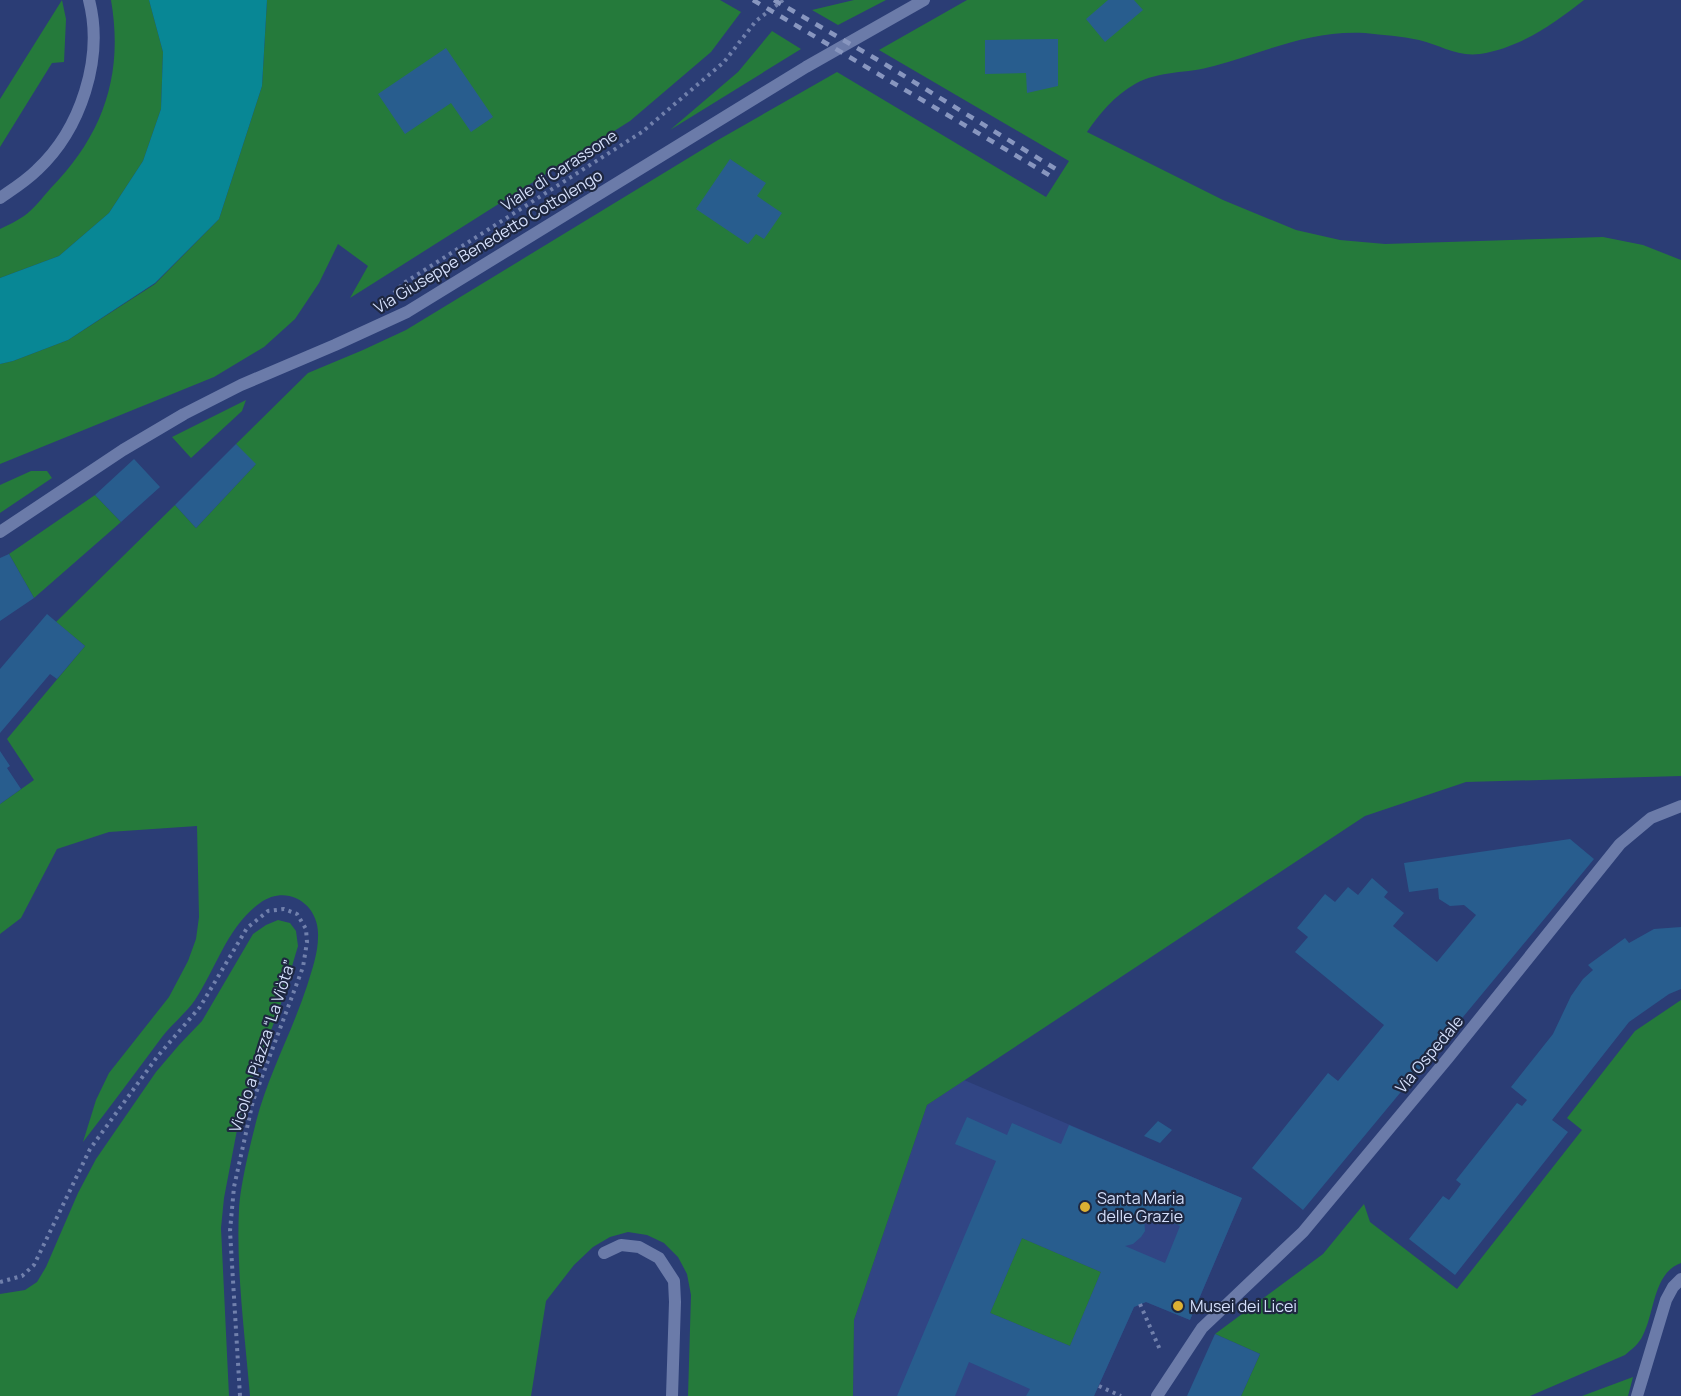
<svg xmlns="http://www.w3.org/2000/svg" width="1681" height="1396" font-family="Manrope,sans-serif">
	<rect width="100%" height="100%" fill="#2b3d75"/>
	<path fill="#314584" d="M964 1080 1242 1198 1190 1320 1146 1302 1134 1307 1094 1396H853L854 1320 927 1105Z"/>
	<path fill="#257a3b" d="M62 0 66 19 64 62 52 63 0 147V99Z
		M111 0H149L163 52 161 109 143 161 109 213 59 256 0 278V229C8 225 17 221 24 216 34 209 42 198 50 189 103 135 124 75 111 0Z
		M267 0H720L741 12 711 52 630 121 350 298 368 266 338 244 319 283 295 319 264 347 214 377 0 464V364L13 361 68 340 155 284 219 219 262 86Z
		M854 0H886L838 25 812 10Z
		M967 0H1584C1553 24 1520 48 1480 54 1456 57 1441 45 1419 40 1401 36 1383 35 1365 33 1309 30 1266 52 1214 66 1187 74 1160 70 1135 84 1114 96 1100 113 1087 132L1223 200 1296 230 1340 240 1385 244 1603 237 1643 245 1681 260V776L1466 782 1365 816 927 1105 854 1320 853 1396H688L691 1295 687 1274 678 1257 664 1243 647 1235 628 1232 610 1237 593 1247 574 1265 546 1301 531 1396H250C245 1336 236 1270 239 1210 240 1186 250 1146 256 1122 268 1075 292 1032 307 986 312 970 318 953 318 937 320 905 288 883 260 903 227 927 217 967 195 1000 186 1013 172 1024 162 1037 136 1072 110 1107 83 1142L96 1100 109 1073 169 997 188 961 196 939 199 917 197 826 109 832 57 849 21 918 0 934V804L34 780 7 739 85 646 56 622 175 505 196 528 255 465 236 444 308 373 363 350 406 330 718 140 837 72 1046 197 1069 161 879 50Z
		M772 31 801 49 670 130 738 72Z
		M246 400 242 411 191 458 172 437Z
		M31 471H47L52 478 0 513V485Z
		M95 495 121 522 34 598 9 554Z
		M278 920 290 923 296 931 298 946 279 1010 250 1084 237 1130 224 1198 221 1228 229 1396H0V1294L25 1290 37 1282 46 1267 78 1193 96 1159 156 1072 179 1045 202 1021 253 934 266 925Z
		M1681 1000V1263C1653 1273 1655 1312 1643 1335 1639 1344 1632 1349 1625 1355L1530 1396H1241L1260 1354 1215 1334 1323 1254 1364 1204 1370 1222 1457 1289 1582 1130 1567 1118 1635 1031Z
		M1022 1238 1101 1272 1070 1346 990 1313Z
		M1633 1377 1628 1396H1582Z"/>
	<path fill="#088795" d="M149 0H267L262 86 219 219 155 283 68 340 13 361 0 364V278L59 256 109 213 143 161 161 109 163 52Z"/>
	<path fill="#285d8e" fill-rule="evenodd" d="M1108 0H1134L1143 10 1105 42 1086 19Z
		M1058 39V86L1027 93 1026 73 985 74V40Z
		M446 48 493 117 471 132 451 103 405 134 378 94Z
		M730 159 766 183 757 196 782 213 764 239 756 234 748 244 696 209Z
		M236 444 256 464 196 528 175 505Z
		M134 459 160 487 121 522 95 495Z
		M9 554 34 598 0 621V558Z
		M47 614 85 646 57 679 50 674 0 733V669Z
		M0 751 10 766 7 768 21 789 0 804Z
		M1570 839 1594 859 1303 1210 1252 1168 1328 1073 1338 1081 1384 1025 1295 952 1308 937 1297 928 1325 894 1335 902 1348 887 1358 895 1372 878 1388 892 1384 897 1404 913 1393 926 1437 962 1476 915 1464 905 1450 906 1439 899 1438 888 1409 892 1404 863Z
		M1681 927V989L1669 994 1629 1022 1552 1120 1568 1132 1455 1275 1409 1239 1443 1196 1449 1200 1456 1191 1461 1184 1456 1180 1517 1103 1522 1106 1527 1100 1511 1087 1553 1034 1571 996 1583 979 1593 970 1588 965 1625 938 1629 943 1654 929Z
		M967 1117 1007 1135 1012 1123 1061 1144 1069 1125 1242 1198 1190 1320 1146 1302 1134 1307 1094 1396H1026L1030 1389 969 1362 955 1396H897L996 1161 955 1144ZM1138 1208 1180 1226 1165 1263 1125 1246 1133 1244 1141 1237 1145 1231 1144 1216ZM1022 1238 1101 1272 1070 1346 990 1313Z
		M1158 1121 1172 1130 1160 1143 1144 1136Z
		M1215 1334 1260 1354 1241 1396H1187Z"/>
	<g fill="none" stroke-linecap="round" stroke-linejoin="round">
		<path stroke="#7180ac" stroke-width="4" stroke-dasharray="3 4.5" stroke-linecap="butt" d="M394 293 404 283 642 132 724 62 756 21 783 0
			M0 1282 22 1276 34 1265 90 1149 157 1057 200 1007 247 928 268 911 284 909 297 914 306 929 307 942 303 967 253 1101 234 1187 230 1231 240 1396
			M1140 1304 1161 1352
			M1099 1386 1121 1396"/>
		<path stroke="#6b7ba9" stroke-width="12" d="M0 198C13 189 26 181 37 170 81 129 104 58 89 0
			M604 1253 621 1245 639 1247 659 1258 674 1281 675 1302 672 1396"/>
		<path stroke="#6b7ba9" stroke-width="12" d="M0 532 123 450 184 414 241 385 335 345 407 312 806 67 924 0
			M1637 1396 1666 1300 1673 1287 1681 1279"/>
		<path stroke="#6b7ba9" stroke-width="12" d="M1157 1396 1202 1328 1303 1232 1448 1058 1620 844 1651 818 1681 806"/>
		<path stroke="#8896bf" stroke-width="4.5" stroke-dasharray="8 8" stroke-linecap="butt" d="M753 0 1054 178
			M774 0 883 63 1059 171"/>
	</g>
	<g fill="#ddb133" stroke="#1e2740" stroke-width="2">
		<circle cx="1085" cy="1207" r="6"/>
		<circle cx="1178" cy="1306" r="6"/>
	</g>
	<g text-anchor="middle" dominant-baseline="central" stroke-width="4.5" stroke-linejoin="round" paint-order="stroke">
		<g font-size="16" fill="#d4dffb" stroke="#1e2740">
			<text transform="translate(559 170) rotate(-33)">Viale di Carassone</text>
			<text transform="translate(488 241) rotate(-31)">Via Giuseppe Benedetto Cottolengo</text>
			<text transform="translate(262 1046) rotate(-72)">Vicolo a Piazza “La Viòta”</text>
			<text transform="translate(1429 1054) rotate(-50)">Via Ospedale</text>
		</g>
		<g font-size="16" fill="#d4dffb" stroke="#1e2740" text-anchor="start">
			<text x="1097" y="1198">Santa Maria<tspan x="1097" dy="18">delle Grazie</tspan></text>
			<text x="1190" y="1306">Musei dei Licei</text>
		</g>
	</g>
</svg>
